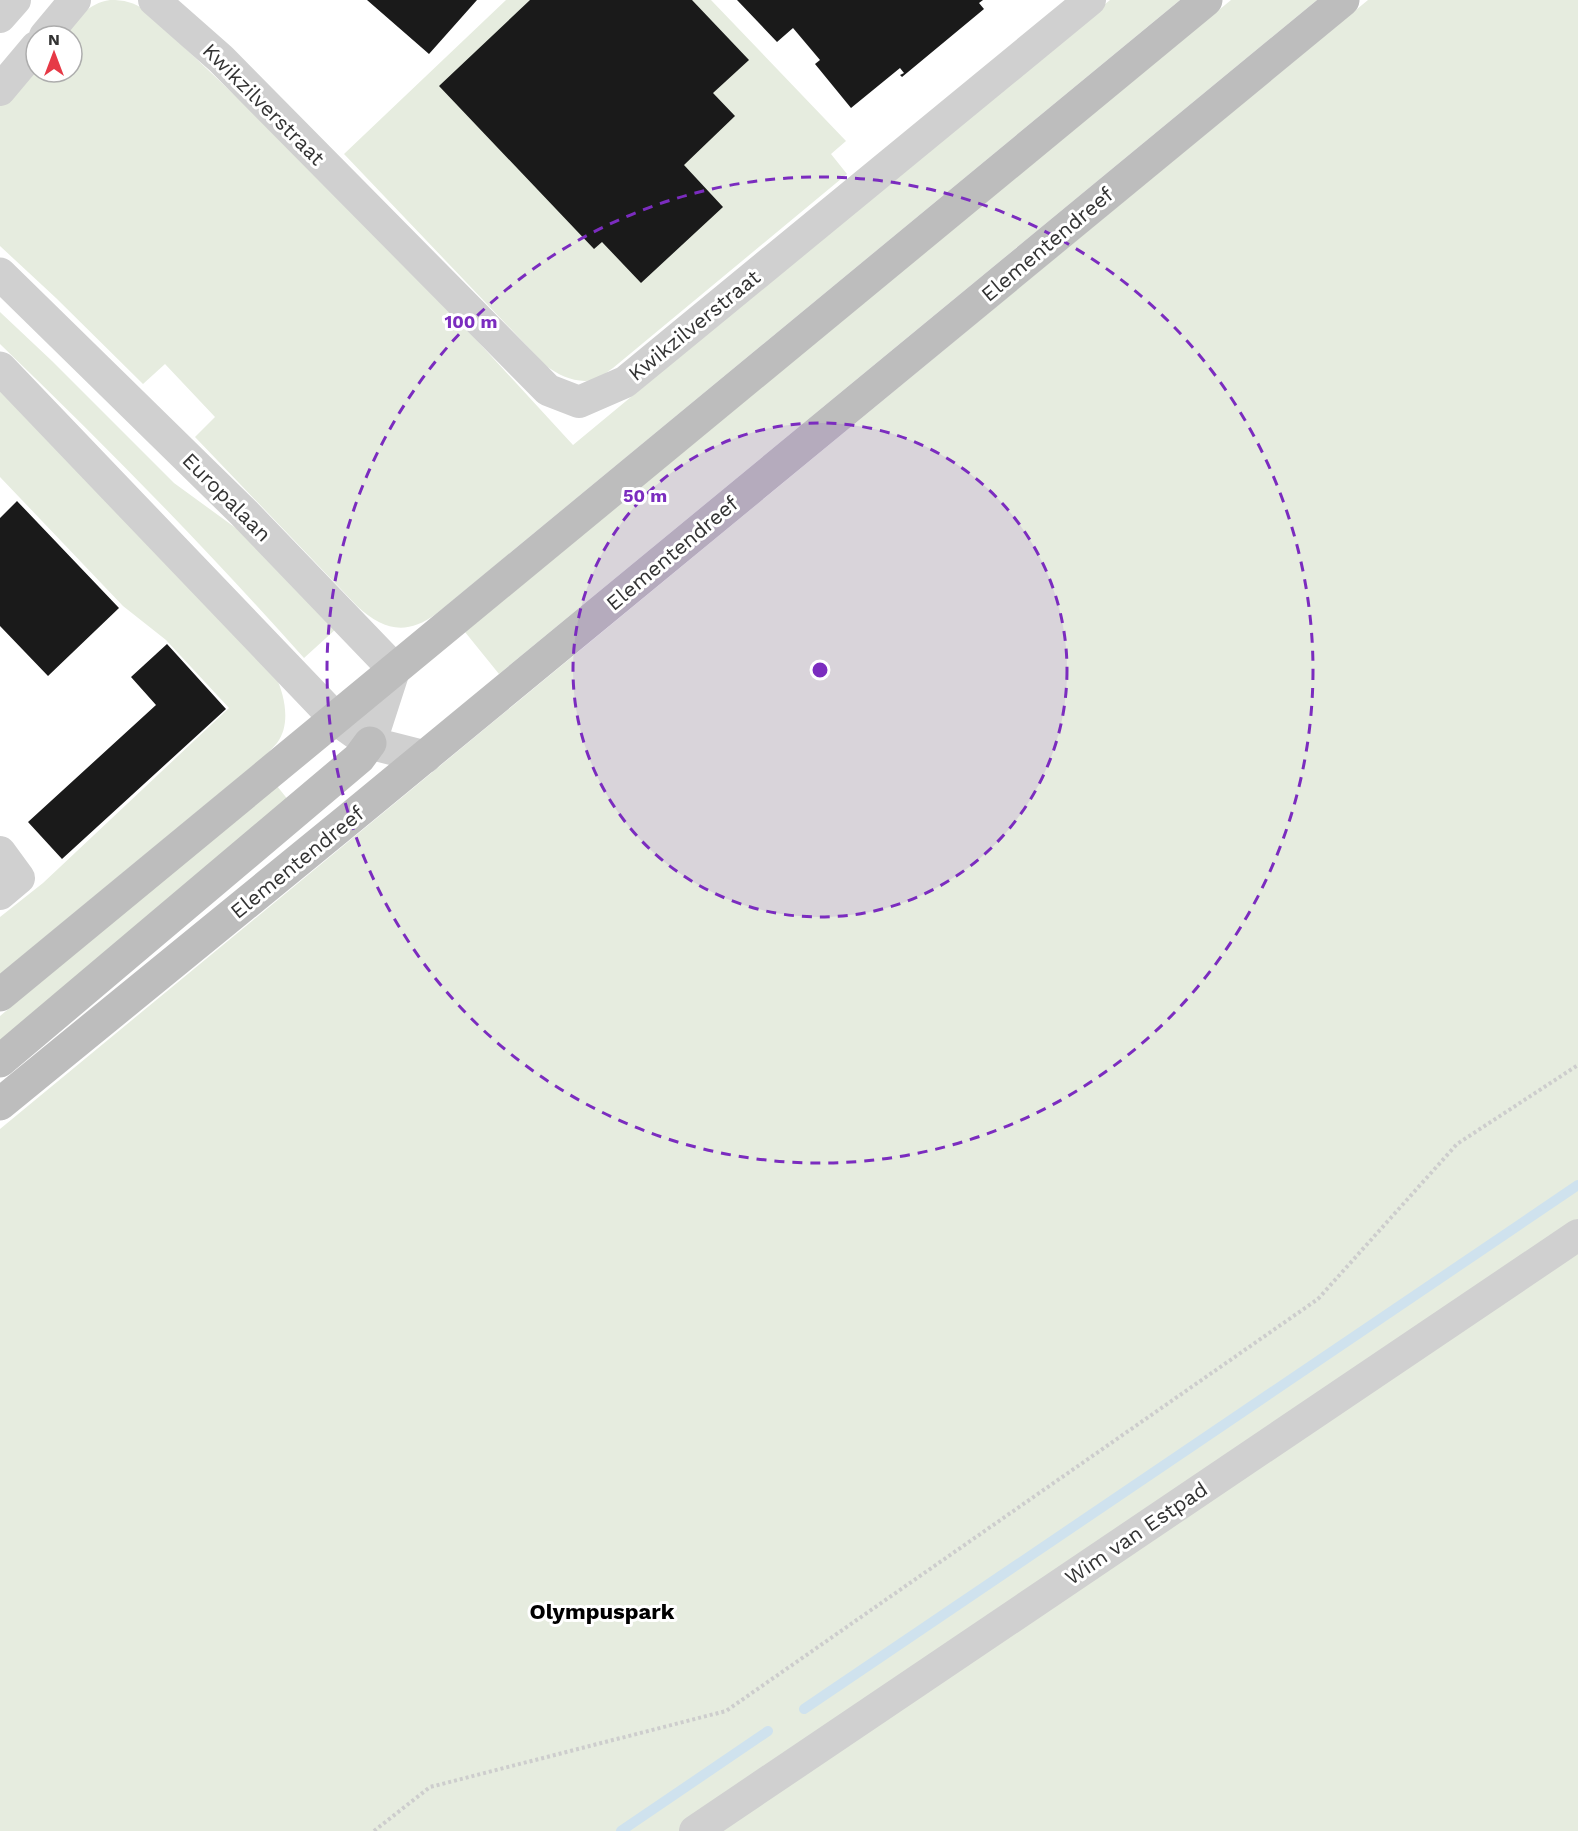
<svg xmlns="http://www.w3.org/2000/svg" width="1578" height="1831" font-family="'Work Sans',sans-serif">
	<rect width="100%" height="100%" fill="#fff"/>
	<path fill="#e6ecdf" d="M110 0C124 0 134 2 146 11L322 178 459 321 573 445 1110 0H1180L436 614C406 636 383 630 357 606L195 437 215 417 165 364 143 384 56 298 0 246V106L36 66V72H72V36H62C76 20 88 3 110 0Z
		M506 0H711L846 141 831 154 847 174 613 368C608 371 602 377 597 379 579 385 560 376 546 366L344 154Z
		M1231 0H1317L499 674 465 632Z
		M1368 0H1578V1831H0V1129Z
		M0 312 52 361 174 483 244 534 337 628 304 658C207 549 105 445 0 344Z
		M0 389 276 677C285 696 291 725 277 743 274 747 270 750 267 754L0 974V917L43 883 229 708 166 640 123 606 0 477Z
		M277 786 293 806 0 1053V1016Z"/>
	<g fill="none" stroke-linecap="round" stroke-linejoin="round">
		<path stroke="#cfe2ee" stroke-width="10" d="M804 1709 1578 1185
			M621 1831 768 1731"/>
	</g>
	<path fill="#1a1a1a" d="M367 0H477L429 54Z
		M530 0H692L749 60 713 93 735 116 684 165 723 207 641 283 602 242 594 249 439 86Z
		M737 0H983L979 3 984 9 902 77 900 75 904 73 900 68 851 108 815 64 820 60 793 28 777 42Z
		M17 501 119 608 48 676 0 626V518Z
		M167 644 226 709 62 859 28 822 156 705 131 677Z"/>
	<g fill="none" stroke-linecap="round" stroke-linejoin="round">
		<path stroke="#cdcdcd" stroke-width="4" stroke-dasharray="3 3" stroke-linecap="butt" d="M374 1831 430 1787 726 1711 1318 1299 1457 1144 1578 1065"/>
		<path stroke="#d0d0d0" stroke-width="32" d="M154 0 221 59 548 390 579 402 625 382 1090 0
			M0 17 15 0
			M45 36 75 0
			M0 90 36 47
			M0 852 19 878 0 894
			M695 1831 1578 1235"/>
		<path stroke="#d0d0d0" stroke-width="33" d="M0 274 244 513 394 669 370 743
			M0 368 335 718 370 743 425 757"/>
		<path stroke="#bdbdbd" stroke-width="33" d="M0 995 1206 0
			M0 1061 359 758 370 743
			M0 1104 349 819 1343 0"/>
	</g>
	<circle cx="820" cy="670" r="247" fill="#7b2cbf" fill-opacity=".12"/>
	<g fill="none" stroke="#7b2cbf" stroke-width="3" stroke-dasharray="10 8">
		<circle cx="820" cy="670" r="247"/>
		<circle cx="820" cy="670" r="493"/>
	</g>
	<g text-anchor="middle" dominant-baseline="central" stroke-width="6" stroke-linejoin="round" paint-order="stroke">
		<g font-size="21" fill="#333" stroke="#fff">
			<text transform="translate(264 104) rotate(45)">Kwikzilverstraat</text>
			<text transform="translate(1047 244) rotate(-40)">Elementendreef</text>
			<text transform="translate(694 325) rotate(-39)">Kwikzilverstraat</text>
			<text transform="translate(227 497) rotate(45)">Europalaan</text>
			<text transform="translate(672 553) rotate(-40)">Elementendreef</text>
			<text transform="translate(297 862) rotate(-39)">Elementendreef</text>
			<text transform="translate(1136 1533) rotate(-34)">Wim van Estpad</text>
		</g>
		<g font-size="22" font-weight="bold" fill="#000" stroke="#fff">
			<text x="602" y="1611">Olympuspark</text>
		</g>
	</g>
	<circle cx="820" cy="670" r="9" fill="#7b2cbf" stroke="#fff" stroke-width="3"/>
	<g font-size="18" text-anchor="middle" font-weight="bold" fill="#7b2cbf" stroke="#fff" stroke-width="6" stroke-linejoin="round" paint-order="stroke">
		<text x="471" y="328">100 m</text>
		<text x="645" y="502">50 m</text>
	</g>
	<g transform="translate(54 54)"><circle r="28" fill="#ffffff" stroke="#adadad" stroke-width="1.5"/>
	<path d="M0-4.5L10 22L0 15L-10 22Z" fill="#e63946"/>
	<text y="-9" font-size="16" font-weight="bold" text-anchor="middle" fill="#333333">N</text>
	</g>
</svg>
